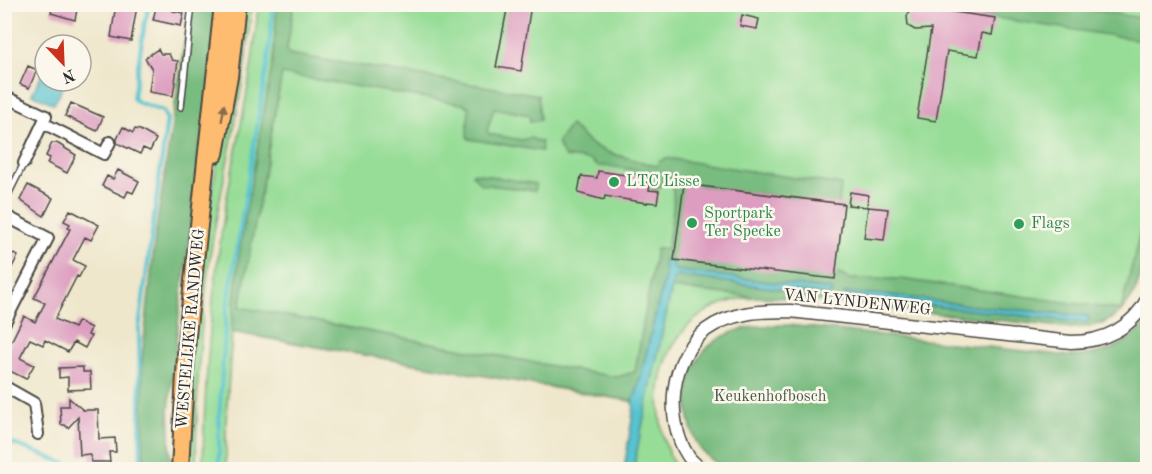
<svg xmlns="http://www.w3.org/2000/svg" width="1152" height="474" font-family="'Old Standard TT',serif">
	<rect width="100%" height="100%" fill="#fbf7ec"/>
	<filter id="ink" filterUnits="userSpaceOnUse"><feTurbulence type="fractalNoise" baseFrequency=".0167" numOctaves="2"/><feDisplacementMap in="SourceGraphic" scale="12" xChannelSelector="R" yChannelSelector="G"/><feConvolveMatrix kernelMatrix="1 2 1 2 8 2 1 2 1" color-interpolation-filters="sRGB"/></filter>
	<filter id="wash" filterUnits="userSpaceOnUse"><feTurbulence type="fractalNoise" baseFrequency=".008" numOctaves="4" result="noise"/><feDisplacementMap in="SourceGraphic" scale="24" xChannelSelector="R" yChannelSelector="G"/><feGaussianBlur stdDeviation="1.35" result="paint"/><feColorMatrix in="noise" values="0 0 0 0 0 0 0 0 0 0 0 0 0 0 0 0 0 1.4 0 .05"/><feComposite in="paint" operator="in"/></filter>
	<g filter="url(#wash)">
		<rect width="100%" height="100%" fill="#efe7cc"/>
		<path fill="#97dd97" stroke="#618461" stroke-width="1.5" d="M243 5H251C247 83 226 160 213 238 200 314 196 392 196 469L187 470 188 396 201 259Z
			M258 5H1147V206L1121 311 1116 310 1114 317 1102 324 702 291 756 297C687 301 651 357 661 423 663 438 668 458 679 470L633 469 670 288 640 403 232 332 226 421V469L203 470C204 379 212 291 226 202 238 136 254 71 258 5Z"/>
		<path fill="#79bc80" stroke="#527456" stroke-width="1.5" fill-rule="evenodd" d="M1057 4 1147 19V41L969 14 971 5Z
			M190 5H221L180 307 169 409 171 469 144 470 142 359 155 238Z
			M277 5H294L287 49 289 54 538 95 540 120 530 122 529 115 494 108 487 131 489 134 521 140 530 138 541 142 542 151 469 139 467 136 469 107 462 104 282 74 240 307 574 370 617 377 635 372 656 249H667C670 229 680 190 667 174L661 185 655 191 652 187 650 175 646 172 608 166H597L591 160 565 157 557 143 570 125 592 145 610 153 656 166 660 161 666 158 841 185 839 204 700 186 696 210 850 279H901L1121 310 1147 206C1147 262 1144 328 1072 328L791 298 756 297 670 288 674 278 678 276 829 295 832 293 830 290 675 270 664 260 665 276 636 396 633 397 632 401 231 332 240 246 273 61ZM846 293 889 295 972 306 1088 316 1086 323 1069 321 846 296 844 295Z
			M473 173 536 184 535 191 481 184 472 174Z
			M1147 323V469H727C717 464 706 457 699 447 681 416 684 364 714 342 736 326 763 325 789 325L1070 356C1100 356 1127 347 1147 323Z"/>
		<path fill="#57c3cf" stroke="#41777d" stroke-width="1.5" d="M43 72 45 73V81H66L54 104 32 94Z
			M664 260H671L672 267 675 270 831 290 832 293 829 295 678 276 674 278 633 469H624L634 406 632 404 633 397 636 395 665 276Z
			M845 293 889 295 972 306 1088 316 1089 320 1087 323 846 296 844 295Z"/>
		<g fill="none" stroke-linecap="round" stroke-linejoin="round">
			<path stroke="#57c3cf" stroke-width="4" d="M4 440 82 470
				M141 470 139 329 167 120 163 111 137 102 133 98 145 21 150 4
				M219 470V419L226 315 268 60 273 4"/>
		</g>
		<g id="blocks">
			<path fill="#dd9dc0" d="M53 4H78L75 20 51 13Z
				M116 4 137 6 131 41 111 37Z
				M160 4H177L173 11 184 13 181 26 153 20 156 7H159Z
				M508 4H531L521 71 496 67Z
				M913 6 995 18 992 35 982 33 978 56 947 51 936 121 917 118 931 29 915 30 908 26 907 16Z
				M742 15 759 19 757 29 740 26Z
				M158 49 161 54H169L172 60 178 61 173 96 149 92 152 69 145 58Z
				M28 66 37 70 29 88 20 84Z
				M71 103 103 117 97 131 65 116Z
				M123 127 133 133 135 129 140 130 156 139 150 151 143 148 140 154 117 143V139Z
				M52 143H57L76 155 67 173 47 163 50 158 46 156Z
				M118 170 139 181 133 193 128 191 125 197 102 186 107 176 113 179Z
				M598 171 632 176V174L646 176V184L650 185 649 190 659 191 657 203 647 202V203L605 196 604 200 578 193 581 176 597 178Z
				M684 184 844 204 835 279 674 260Z
				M28 185 53 198 44 216 20 200Z
				M850 192 868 195 867 207 848 205Z
				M868 207 888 209 884 240 864 238Z
				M70 210 99 225 91 240 85 237 73 260 85 266 79 277 77 276 55 319 74 328 78 321 91 328 88 335 91 336 85 348 74 342 68 352 45 340 43 345 30 339 20 358 34 365 26 379 4 368 9 356 5 354 24 316 35 322 45 303 34 298 70 229 68 228 70 224 64 221Z
				M4 249 18 256 4 282Z
				M83 367V372H90L91 389 68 390V377L59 378V368Z
				M69 398 83 410H98L99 439 115 438 116 452H109L110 462H91L90 454 80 455 78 417 68 428 65 425H61L60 406H69Z"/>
		</g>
	</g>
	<g filter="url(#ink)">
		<use href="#blocks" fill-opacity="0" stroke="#484743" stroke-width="1.5"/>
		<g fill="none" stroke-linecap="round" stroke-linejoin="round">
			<defs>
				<path id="service" d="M181 107 192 4
					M4 203 24 163"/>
				<path id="minor" d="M1145 4 1148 5
					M4 96 46 116 24 163
					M43 123 104 154 110 142
					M4 215 48 238 4 324
					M4 386 34 403 38 434"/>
				<path id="tertiary" d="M701 470C697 465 691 461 688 456 664 419 670 357 706 330 731 312 760 311 790 311L1071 342C1104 342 1132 328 1148 298"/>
				<path id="primary" d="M215 154 229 77 237 4
					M180 470 187 336 223 4"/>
			</defs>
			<use href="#service" stroke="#484743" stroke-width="8"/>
			<use href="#minor" stroke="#484743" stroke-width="14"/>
			<use href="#tertiary" stroke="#484743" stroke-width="15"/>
			<use href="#primary" stroke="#484743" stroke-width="20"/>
			<use href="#service" stroke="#fff" stroke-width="5"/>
			<use href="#minor" stroke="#fff" stroke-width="10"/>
			<use href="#tertiary" stroke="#fff" stroke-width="12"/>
			<use href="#primary" stroke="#fdbc70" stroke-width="16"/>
		</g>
		<defs><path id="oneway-solid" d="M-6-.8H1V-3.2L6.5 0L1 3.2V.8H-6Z" transform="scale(1.5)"/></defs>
		<use fill="#8a6c4a" href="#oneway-solid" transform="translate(223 113) rotate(-81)"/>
	</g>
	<g fill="#2e9e5b" stroke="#fbf7ec" stroke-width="2">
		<circle cx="614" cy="182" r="6"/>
		<circle cx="692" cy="223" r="6"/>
		<circle cx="1019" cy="224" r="6"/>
	</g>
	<g text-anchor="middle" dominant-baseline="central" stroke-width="5" stroke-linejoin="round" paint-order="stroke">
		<g font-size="16" fill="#27864d" stroke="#fbf7ec" text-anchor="start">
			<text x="626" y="182">LTC Lisse</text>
			<text x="704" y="214">Sportpark<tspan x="704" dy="18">Ter Specke</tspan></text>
			<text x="1031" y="224">Flags</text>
		</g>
		<g font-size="16" fill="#2b2b2b" stroke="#fbf7ec">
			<text transform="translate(857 303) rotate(6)">VAN LYNDENWEG</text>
			<text transform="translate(191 329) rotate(-85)">WESTELIJKE RANDWEG</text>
		</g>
		<g font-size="16" fill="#465846" stroke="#fbf7ec">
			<text x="770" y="397">Keukenhofbosch</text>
		</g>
	</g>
	<rect width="1152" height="474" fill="none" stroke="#fbf7ec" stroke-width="24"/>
	<g transform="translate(63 63) rotate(157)"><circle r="28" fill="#fbf7ec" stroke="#a8a59f" stroke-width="1.5"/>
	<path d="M0-4.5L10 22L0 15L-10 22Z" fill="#c8321e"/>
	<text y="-9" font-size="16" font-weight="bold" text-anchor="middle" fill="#2b2b2b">N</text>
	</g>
</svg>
